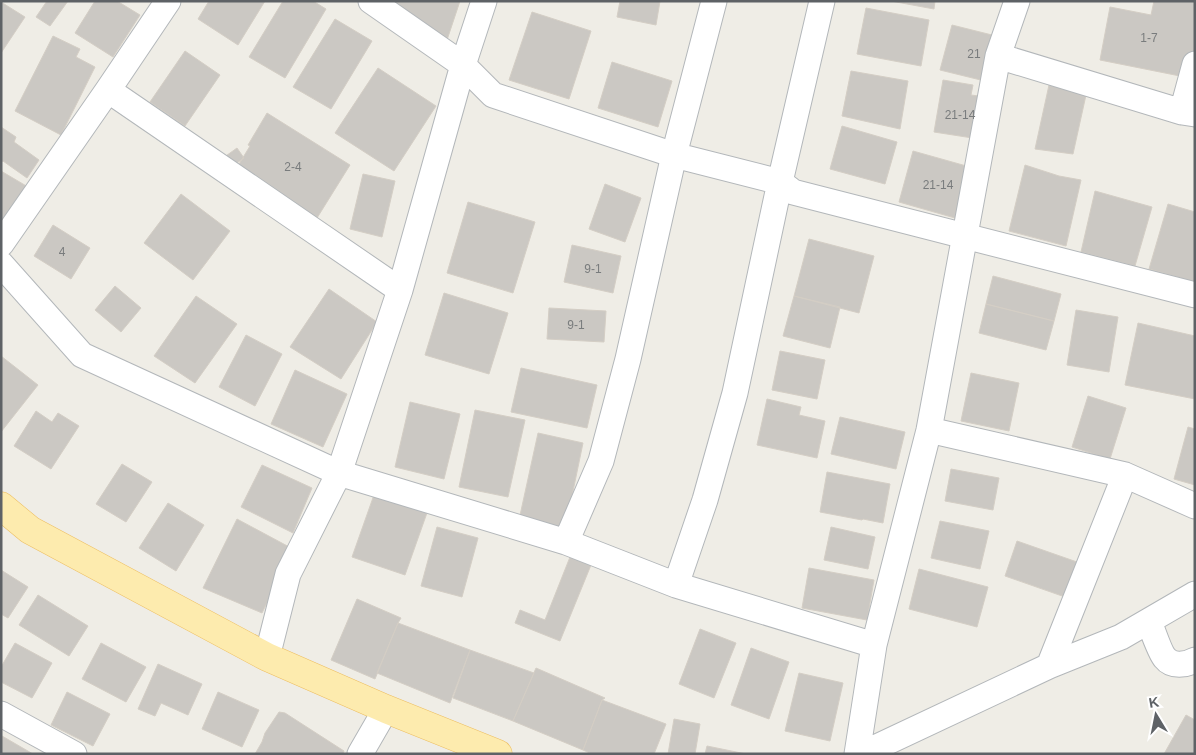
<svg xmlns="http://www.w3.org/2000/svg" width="1196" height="755" font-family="Arial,sans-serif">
	<rect width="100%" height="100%" fill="#efede6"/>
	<path fill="#cbc8c3" stroke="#d4cec5" d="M47 1H68L50 26 36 17Z
		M95 1H117L140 15 113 57 75 33Z
		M209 1H265L238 45 198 19Z
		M283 1H313L326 9 285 78 249 57Z
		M394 1H460L447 40Z
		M620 1H660L656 25 617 17Z
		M891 1H935L934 9Z
		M1154 1H1195V79L1100 60 1110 7 1151 15Z
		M1 2 25 17 1 53Z
		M866 8 929 20 921 66 857 54Z
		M532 12 591 31 569 99 509 80Z
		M335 19 372 41 331 109 293 87Z
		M952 25 1008 39 997 84 940 70Z
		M53 36 80 49 76 57 95 67 61 135 15 111Z
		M185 51 220 75 185 126 150 102Z
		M612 62 672 81 658 127 598 108Z
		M378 68 436 106 394 171 335 133Z
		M851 71 908 81 900 129 842 116Z
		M943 80 973 85 971 95 986 97 979 139 934 132Z
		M1049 85 1086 95 1073 154 1035 149Z
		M267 113 350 165 317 218 236 169 250 146 248 145Z
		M842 126 897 142 885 184 830 169Z
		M1 127 16 137 14 142 39 160 27 178 3 161 1 162Z
		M237 148 244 158 230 168 223 158Z
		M913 151 977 169 962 220 899 202Z
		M1025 165 1059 176 1081 180 1066 246 1009 231Z
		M1 171 28 187 1 225Z
		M363 174 395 181 382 237 350 229Z
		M605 184 641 198 625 242 589 229Z
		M1095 191 1152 207 1135 266 1081 252Z
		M181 194 230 231 193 280 144 243Z
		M468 202 535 222 513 293 447 273Z
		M1168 204 1195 212V282L1149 269Z
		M53 225 90 248 71 279 34 256Z
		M809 239 874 256 859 313 794 296Z
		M572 245 621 256 613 293 564 282Z
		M993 276 1061 294 1054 321 986 304Z
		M115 286 141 308 121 332 95 310Z
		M329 289 377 322 341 379 290 347Z
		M444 293 508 313 489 374 425 355Z
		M196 296 237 324 195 383 154 356Z
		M794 296 840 307 830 348 783 336Z
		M986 304 1054 321 1046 350 979 333Z
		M549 308 606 311 604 342 547 339Z
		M1076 310 1118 317 1109 372 1067 365Z
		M1138 323 1195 336V399L1125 385Z
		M246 335 282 354 255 406 219 387Z
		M780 351 825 360 817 399 772 390Z
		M1 356 38 385 1 432Z
		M521 368 597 385 587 428 511 412Z
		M295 370 347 394 323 447 271 424Z
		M971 373 1019 383 1009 431 961 421Z
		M1088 396 1126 408 1110 459 1072 447Z
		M767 399 801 407 799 415 825 421 817 458 757 445Z
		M410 402 460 414 444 479 395 467Z
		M475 410 525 420 508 497 459 487Z
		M36 411 52 422 58 413 79 426 51 469 14 446Z
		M840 417 905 432 896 469 831 454Z
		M1188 427 1195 429V485L1174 479Z
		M538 433 583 443 565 530 519 520Z
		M122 464 152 482 126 522 96 504Z
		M262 465 312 488 293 533 241 507Z
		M951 469 999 478 993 510 945 501Z
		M827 472 890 484 883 523 863 519 862 520 820 512Z
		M375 492 428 510 405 575 352 557Z
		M168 503 204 525 176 571 139 548Z
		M237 519 293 549 262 613 203 588Z
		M940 521 989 531 980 569 931 558Z
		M437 527 478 538 462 597 421 586Z
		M831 527 875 537 868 569 824 560Z
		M1017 541 1077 562 1065 597 1005 576Z
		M570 557 591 565 560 641 515 623 520 610 545 620Z
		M809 568 874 580 867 620 802 608Z
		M919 569 988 587 977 627 909 609Z
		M1 570 28 587 8 618 1 614Z
		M38 595 88 626 69 656 19 625Z
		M357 599 401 618 398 623 375 679 331 660Z
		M398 623 470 650 450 703 377 673Z
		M700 629 736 643 714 698 679 684Z
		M15 643 52 663 32 698 1 682V667Z
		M101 643 146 667 126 702 82 679Z
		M751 648 789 662 769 719 731 705Z
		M470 650 534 673 513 721 453 698Z
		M158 664 202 684 188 715 161 703 155 716 138 709Z
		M536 668 605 698 602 700 583 750 513 721Z
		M799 673 843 683 830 741 785 731Z
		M67 692 110 714 93 746 51 725Z
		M218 692 259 710 242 747 202 729Z
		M602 700 666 724 654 754H592L583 750Z
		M279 712 285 713 344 751 343 754H255L262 742 265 733Z
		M1186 715 1195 720V754H1164Z
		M674 719 700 724 695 754H668Z
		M2 736 33 754H1Z
		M707 746 746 754H705Z"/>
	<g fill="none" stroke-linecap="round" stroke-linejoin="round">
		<defs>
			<path id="minor" d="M371 1 463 65 493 95 674 155 780 182 793 192 1195 295
				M998 56 1182 112 1195 114
				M108 90 400 290
				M1182 112 1195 64
				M1 244 108 90 168 1
				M1 264 82 355 339 473 566 542 676 585 874 645
				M929 430 1125 475 1195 506
				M566 542 601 461 628 359 674 155 714 1
				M676 585 705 500 735 393 780 182 822 1
				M1149 621C1152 629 1160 653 1165 658 1172 667 1186 665 1195 660
				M267 657 288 574 339 473 400 290 463 65 484 1
				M1049 666 1125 475
				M1 714 74 754
				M360 754 386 709
				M857 754 874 645 929 430 998 56 1017 1
				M862 754 1049 666 1121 637 1195 594"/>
			<path id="major" d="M1 506 30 530 267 657 386 709 498 754"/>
		</defs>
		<use href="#minor" stroke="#b3b7ba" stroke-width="27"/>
		<use href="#major" stroke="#edbe61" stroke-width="29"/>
		<use href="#minor" stroke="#fff" stroke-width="25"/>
		<use href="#major" stroke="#fdebae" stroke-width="28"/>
	</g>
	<g text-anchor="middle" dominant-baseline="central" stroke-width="5" stroke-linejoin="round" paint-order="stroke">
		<g font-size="12" fill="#797c7d">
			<text x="1149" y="38">1-7</text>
			<text x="974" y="54">21</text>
			<text x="960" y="115">21-14</text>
			<text x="293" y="167">2-4</text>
			<text x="938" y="185">21-14</text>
			<text x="62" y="252">4</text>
			<text x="593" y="269">9-1</text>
			<text x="576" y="325">9-1</text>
		</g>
	</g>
	<rect width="1196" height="755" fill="none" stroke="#5e6266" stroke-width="5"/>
	<g transform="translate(1156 715) rotate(350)" stroke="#ffffff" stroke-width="4" paint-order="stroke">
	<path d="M0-4L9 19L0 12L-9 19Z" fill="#5e6266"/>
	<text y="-8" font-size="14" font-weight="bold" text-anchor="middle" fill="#5e6266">K</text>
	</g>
</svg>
